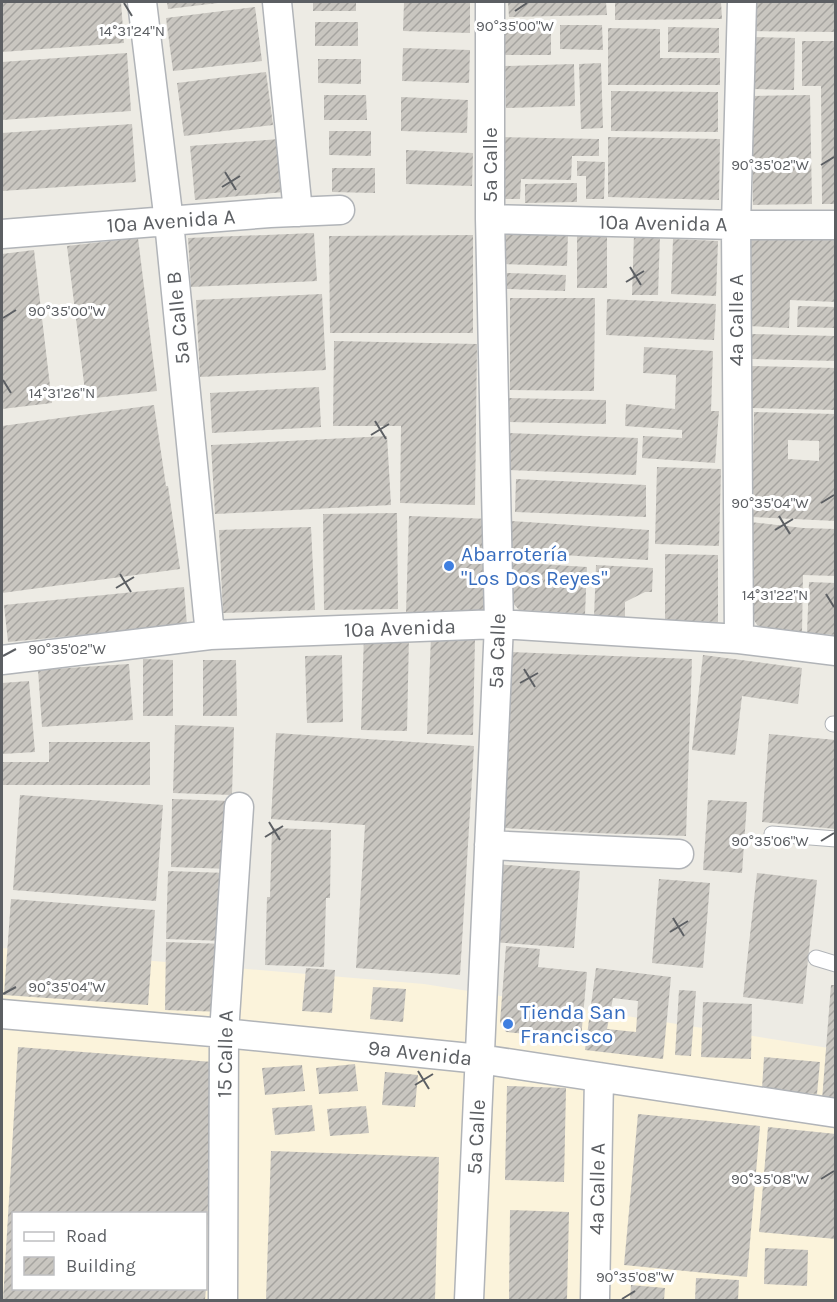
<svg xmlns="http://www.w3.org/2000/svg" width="837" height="1302" font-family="Karla,sans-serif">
	<defs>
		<pattern id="building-hatch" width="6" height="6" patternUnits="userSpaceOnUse" patternTransform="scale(1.5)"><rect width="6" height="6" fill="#c9c6c0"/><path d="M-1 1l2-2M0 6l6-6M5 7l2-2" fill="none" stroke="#a6a4a0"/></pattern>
	</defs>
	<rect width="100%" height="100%" fill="#edebe4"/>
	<path fill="#fbf3db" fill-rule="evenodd" d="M2 948 424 984 835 1049V1300H2ZM14 1214H206V1288H14Z"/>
	<path fill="url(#building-hatch)" fill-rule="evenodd" d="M2 2H121L124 43 2 52Z
		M167 2H218V3L168 9Z
		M313 2H356V11H313Z
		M404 2H470V33L403 31Z
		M508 2H606L607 15 509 17Z
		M615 2H721L722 19 615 20Z
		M749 2H836V32L749 31Z
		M255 7 262 61 173 71 166 18Z
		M315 22H358V46H315Z
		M560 25H602L603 50 560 49Z
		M501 26 551 27V55H501Z
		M668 27 719 28V53L668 52Z
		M608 28 660 29V58H720V85H608Z
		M753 37 795 38 794 90 751 89Z
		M802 41H836V204H822L821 86H802Z
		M403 48 470 50 469 83 402 81Z
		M127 53 131 111 2 120V62Z
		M318 59H361V84L318 83Z
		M601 63 603 128 581 129 579 64Z
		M574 64 575 106 506 108 505 66Z
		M266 72 273 125 184 136 177 83Z
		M611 91 718 92V132L611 131Z
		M324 95H366L367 120H324Z
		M810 95 812 204 753 205 752 96Z
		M401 97 468 100 467 133 401 131Z
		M132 124 136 182 2 191V133Z
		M329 131H371V156L329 155Z
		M501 137 599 139V156H572L571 180 521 179 520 199H500Z
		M608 137 720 139 719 200 608 197Z
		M279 139 284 192 195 200 190 146Z
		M406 150 473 153 472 186 406 184Z
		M577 161 605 162 604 199H586V176H577Z
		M332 168H375V193L332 192Z
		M577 183V202L525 203V184Z
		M751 230 836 233V302L790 300 789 328 748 326Z
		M501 231 568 233 567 266 500 264Z
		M607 231V288H577V232Z
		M314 233 317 281 191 287 188 238Z
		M634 234 660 235 658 295H632Z
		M473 235V333H330L329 236Z
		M138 238 157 391 86 399 67 246Z
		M673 239 718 241 716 296 671 294Z
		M34 250 52 403 2 409V254Z
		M507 273 566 275 565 291 507 289Z
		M322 294 326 370 200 377 196 300Z
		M510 298H595L594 391 510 390Z
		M607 299 716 304 714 340 606 335Z
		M798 306 836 307V328L797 327Z
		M751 334 836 336V361L751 359Z
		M334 341 477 344 475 505 400 503 401 426H333Z
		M644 347 713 351 711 411H719L715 463 642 458 643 436 682 438V430L625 426 626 404 675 409 676 375 643 373Z
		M750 366 836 368V410L749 408Z
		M319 387 321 427 212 433 210 393Z
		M508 398 606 400V424L508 422Z
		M154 405 166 486H168L180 569 2 593V426Z
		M754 412 836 414V521L752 517ZM788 440 819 441V461L788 459Z
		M506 433 638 438 636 475 505 470Z
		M387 436 391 505 215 514 211 445Z
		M657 467 721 469 719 546 655 544Z
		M516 479 646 485V517L515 512Z
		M397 513 398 609 324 610 323 514Z
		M409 516 492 519 489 616 406 613Z
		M511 521 649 530 648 560 509 552Z
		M750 522 803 528 836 529V576L803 575 802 633 759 628 749 612Z
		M311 527 315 610 223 613 219 530Z
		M665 554 718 555V622L665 621Z
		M508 562 587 567 585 614 519 610 506 595Z
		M596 565 653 568 652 592H645L625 602V619L594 617Z
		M809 582 836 583V635L807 633Z
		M184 587 187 625 8 642 4 605Z
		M364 633 409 634 407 731 361 730Z
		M431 637 475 638 473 735 427 734Z
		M510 652 692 659 686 836 595 833 504 828Z
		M342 655 343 722 307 723 305 656Z
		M703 655 802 668 798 704 742 696 735 755 692 750Z
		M143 659 173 660V716H143Z
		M203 660H236L237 716H203Z
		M129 664 133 720 42 727 38 670Z
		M29 681 35 752 2 754V683Z
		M175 725 234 727 232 795 173 793Z
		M276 733 474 746 460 975 356 968 365 825 271 819Z
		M769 734 836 740V829L762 822Z
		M49 742H150V785H3V762H49Z
		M20 795 163 805 156 901 13 890Z
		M172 799 232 801 230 869 171 867Z
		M708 800 747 802 742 873 703 870Z
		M272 828 331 830 330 898H326L324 967 265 965 267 897H270Z
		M496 864 580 871 574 948 491 942Z
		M168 871 227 873 225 941 166 939Z
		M757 873 817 880 803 1004 743 997Z
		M659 879 710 883 703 968 652 963Z
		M11 899 155 910 148 1005 4 995Z
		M166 942 226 944 224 1012 165 1010Z
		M506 946 540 949 538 967 587 972 581 1039 506 1032 500 1022Z
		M306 968 335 970 332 1013 302 1011Z
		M596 968 671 977 663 1059 585 1050ZM613 998 638 1001 636 1032 607 1029Z
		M831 985H836V1101L822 1100Z
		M373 987 406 989 403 1022 370 1019Z
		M679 990 696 991 691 1056 675 1055Z
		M703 1002 752 1004 751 1059 701 1057Z
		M18 1047 213 1062 207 1232H206V1214H14V1288H206L205 1300H3Z
		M764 1057 820 1062 817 1094 762 1089Z
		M355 1064 358 1091 319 1094 316 1068Z
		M302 1065 305 1091 265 1095 262 1068Z
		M385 1072 418 1075 415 1107 382 1105Z
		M507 1086 566 1088 564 1182 505 1180Z
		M312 1105 315 1131 275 1135 272 1108Z
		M366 1106 369 1133 330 1136 327 1109Z
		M638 1114 760 1126 747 1277 624 1265Z
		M768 1127 836 1134V1239L759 1232Z
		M271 1151 439 1157 435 1300H266Z
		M510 1210 569 1212 567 1300H509Z
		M765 1248 808 1250 807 1286 764 1284Z
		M696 1278 739 1280 738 1300H695Z
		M631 1285 665 1288 664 1300H630Z"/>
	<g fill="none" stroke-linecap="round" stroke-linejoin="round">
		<defs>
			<path id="service" d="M833 724H836
				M772 834 836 839
				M816 958 836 964"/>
			<path id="minor" d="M142 2 169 222 210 635
				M277 2 298 212
				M490 219 736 225H836
				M2 234 270 213 340 210
				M739 639 736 225 742 2
				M2 660 210 635 499 624 739 639 836 651
				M489 845 679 854
				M2 1014 224 1033 480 1059 836 1113
				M223 1300 224 1033 239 807
				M469 1300 499 624 490 219V2
				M595 1300 599 1077"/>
		</defs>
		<use href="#service" stroke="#b1b4b8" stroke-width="17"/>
		<use href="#minor" stroke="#b1b4b8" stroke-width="31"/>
		<use href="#service" stroke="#fff" stroke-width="15"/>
		<use href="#minor" stroke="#fff" stroke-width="28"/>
	</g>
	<path fill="none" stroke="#5c5f63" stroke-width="2" d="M124 3 132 16M515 11 527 3M821 165 834 157M225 172 236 190M222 187 240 176M630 267 641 285M626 282 644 271M3 318 16 310M3 380 11 393M375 421 386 439M371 435 389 424M821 503 834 495M779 516 790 534M775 530 793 519M120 574 131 592M116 588 134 577M826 594 834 607M3 656 16 649M524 669 535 687M520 683 538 673M269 822 280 840M265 837 283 826M821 841 834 833M673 918 684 936M670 932 688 921M3 994 16 987M418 1071 429 1089M415 1085 433 1074M821 1179 834 1171M622 1299 635 1291"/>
	<g fill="#3f7fe0" stroke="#fff" stroke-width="2">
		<circle cx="449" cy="566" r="6"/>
		<circle cx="508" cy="1024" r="6"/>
	</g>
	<g text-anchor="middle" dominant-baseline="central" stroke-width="6" stroke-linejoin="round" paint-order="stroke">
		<g font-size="21" fill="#5c5f63" stroke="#fff">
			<text transform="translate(490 165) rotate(-90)">5a Calle</text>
			<text transform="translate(171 221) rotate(-4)">10a Avenida A</text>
			<text transform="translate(663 223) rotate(1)">10a Avenida A</text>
			<text transform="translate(178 318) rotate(-96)">5a Calle B</text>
			<text transform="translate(736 320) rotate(-90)">4a Calle A</text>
			<text transform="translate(400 628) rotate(-2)">10a Avenida</text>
			<text transform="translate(497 651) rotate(-88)">5a Calle</text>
			<text transform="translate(420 1053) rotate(6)">9a Avenida</text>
			<text transform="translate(225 1054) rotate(-89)">15 Calle A</text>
			<text transform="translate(476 1137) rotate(-87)">5a Calle</text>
			<text transform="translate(597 1189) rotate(-89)">4a Calle A</text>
		</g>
		<g font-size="21" fill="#366cbe" stroke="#fff" text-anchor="start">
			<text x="461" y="554">Abarrotería<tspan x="461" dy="24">"Los Dos Reyes"</tspan></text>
			<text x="520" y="1012">Tienda San<tspan x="520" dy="24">Francisco</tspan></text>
		</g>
	</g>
	<g font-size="15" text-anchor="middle" fill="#5c5f63" stroke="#fff" stroke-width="6" stroke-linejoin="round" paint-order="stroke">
		<text x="515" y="31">90°35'00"W</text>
		<text x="132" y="36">14°31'24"N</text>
		<text x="770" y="170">90°35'02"W</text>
		<text x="67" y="316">90°35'00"W</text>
		<text x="62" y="398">14°31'26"N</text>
		<text x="770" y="508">90°35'04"W</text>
		<text x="775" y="600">14°31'22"N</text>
		<text x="67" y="654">90°35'02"W</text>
		<text x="770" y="846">90°35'06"W</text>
		<text x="67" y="992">90°35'04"W</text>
		<text x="770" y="1184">90°35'08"W</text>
		<text x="635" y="1282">90°35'08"W</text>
	</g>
	<rect width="837" height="1302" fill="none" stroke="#5c5f63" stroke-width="6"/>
	<rect x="12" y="1212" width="195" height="78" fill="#ffffff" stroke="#bebfc1" stroke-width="1.5"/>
	<rect x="24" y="1232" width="30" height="9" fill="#ffffff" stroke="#bebfc1" stroke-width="1.5"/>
	<text x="66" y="1242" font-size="18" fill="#5c5f63">Road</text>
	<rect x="24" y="1257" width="30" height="18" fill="url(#building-hatch)" stroke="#bebfc1" stroke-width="1.5"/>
	<text x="66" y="1272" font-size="18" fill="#5c5f63">Building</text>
</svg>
